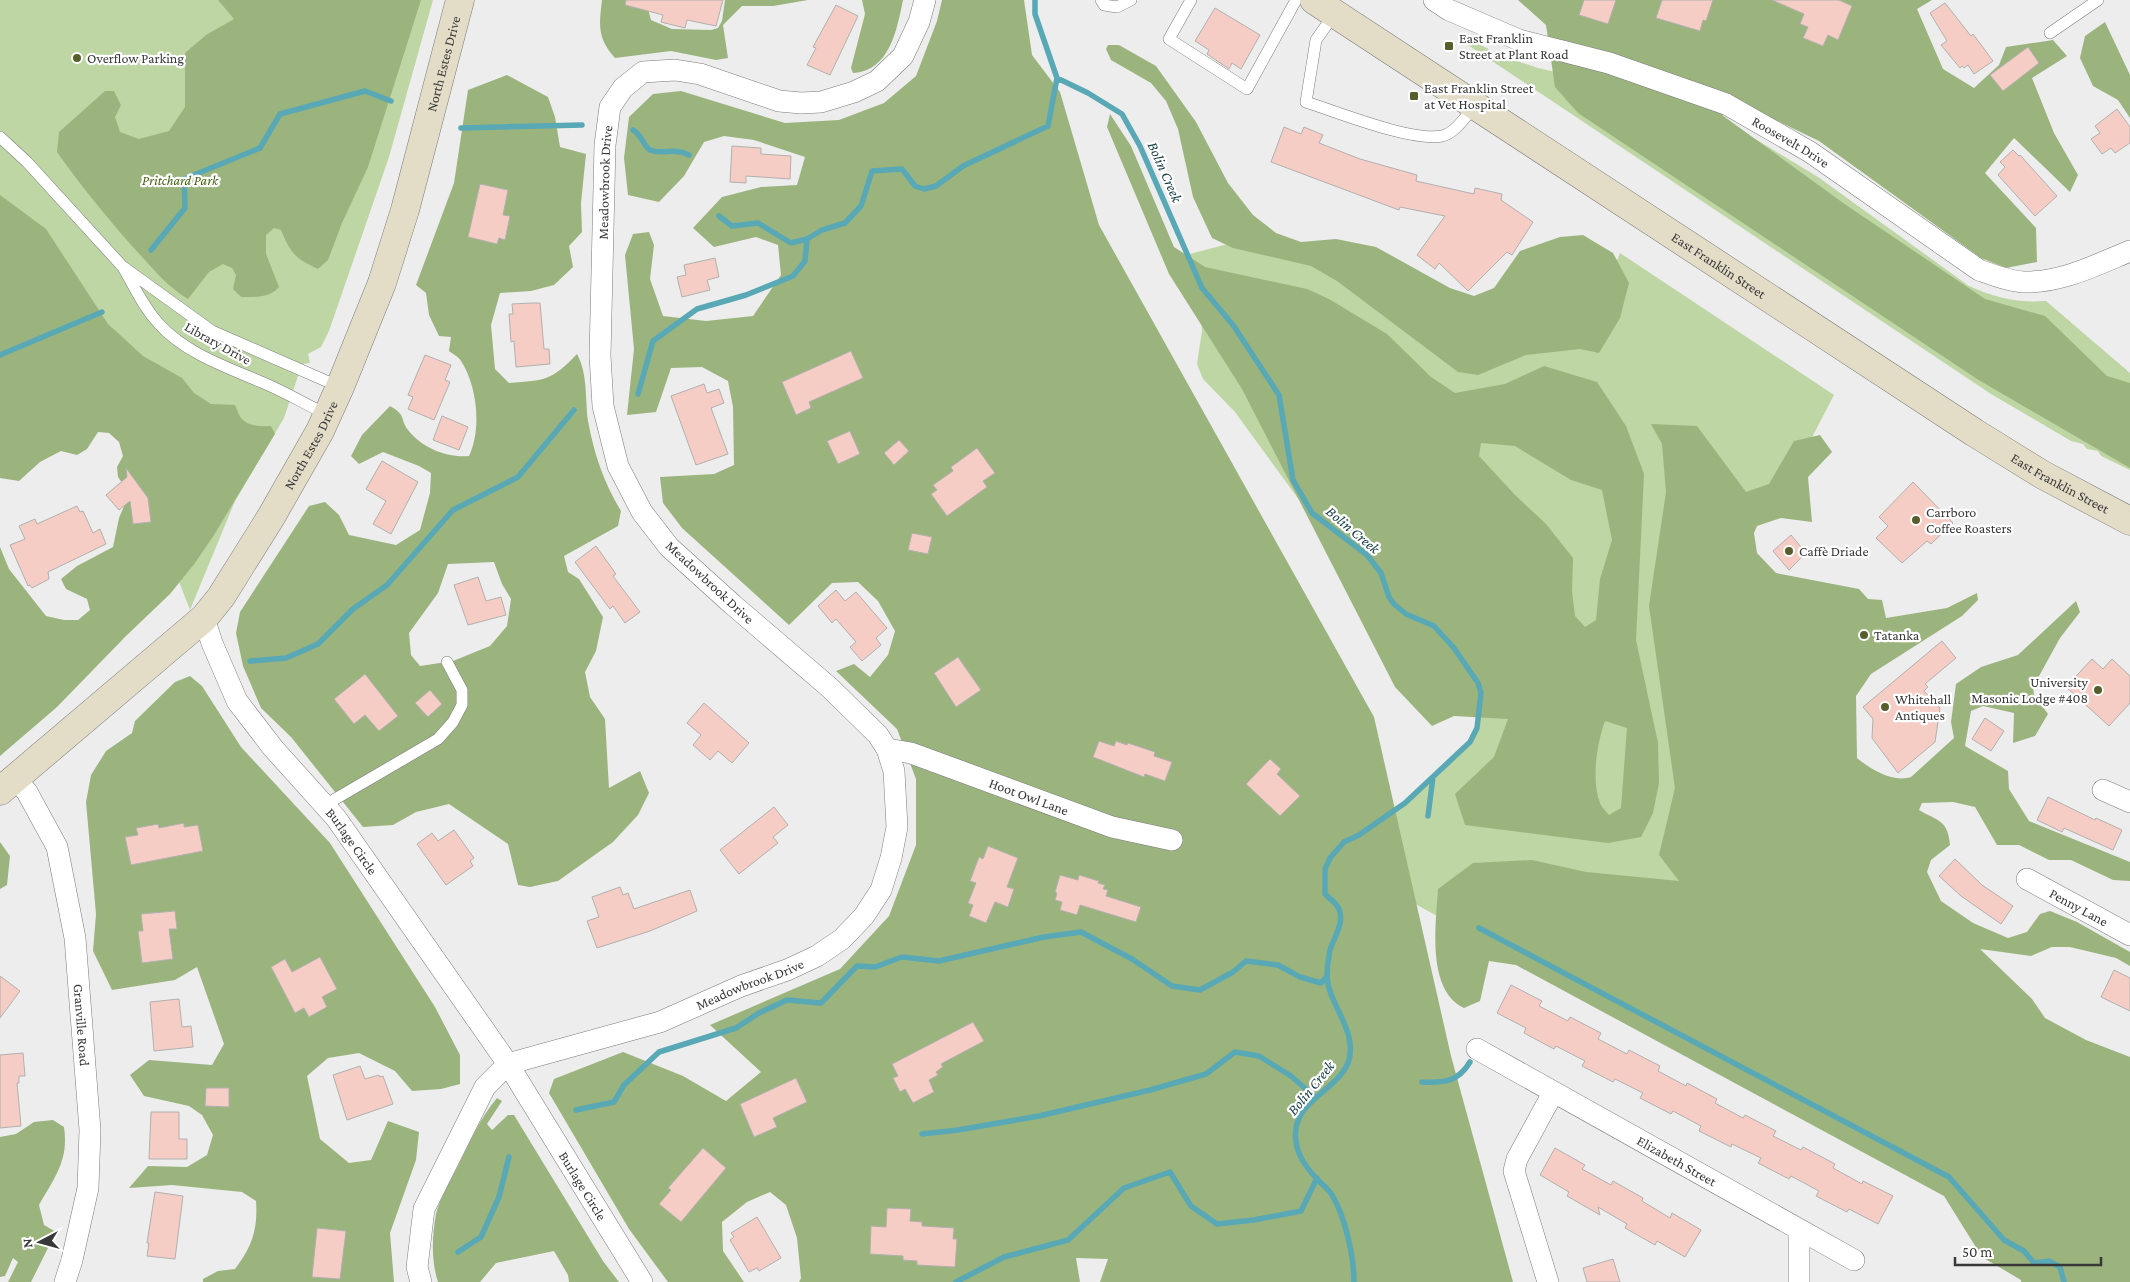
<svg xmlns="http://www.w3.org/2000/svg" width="2130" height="1282" font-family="'Crimson Pro',serif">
	<rect width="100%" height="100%" fill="#ededee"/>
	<path fill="#bed5a4" d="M0 0H433L389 157 329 331 321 347 308 354 310 363 302 364 284 418 235 501 190 610 90 351 0 398Z
		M1468 39 1505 57 1538 68 1615 86 1704 115 1757 140 1818 177 1969 286C1995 298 2018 303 2046 301L2130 373V470L2101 456 2098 451 2087 449 2083 444 2071 441 1991 394 1462 41Z
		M1228 244 1323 263 1584 341 1620 253 1834 395 1784 491 1714 573 1909 1171 1330 858 1405 803 1470 742 1477 728 1481 693 1310 515 1235 412 1203 379 1197 364 1202 331 1199 290 1186 255Z"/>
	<path fill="#9bb47e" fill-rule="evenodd" d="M218 0H421L368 167 342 223 328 260 318 269C295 258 291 254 281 230L274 228 266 235V254L279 287C270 298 255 297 241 297L233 289 236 275 232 268 223 264 209 272 188 299C166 286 149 264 132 246 105 215 80 185 57 152L59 132 105 91H114L121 105 115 117 120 132 139 139 169 131 185 107V53L206 35 234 19Z
		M602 0H648L647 5 651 20 672 29 711 30 718 28 722 21 725 0H808L773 6H742L723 25 728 58 716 60 671 51 615 58C597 38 599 25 602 0Z
		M862 0H903C897 29 890 71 853 73L851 68 865 14Z
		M942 0H1024L1032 55 1060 92 1099 225 1374 717 1451 1056 1513 1282H1100L1108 1259 1076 1258 1080 1282H799L801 1278 797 1238 786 1205 770 1192 747 1202 722 1222 723 1251 744 1282H668L629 1229 549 1093 554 1079 623 1052 683 1076 726 1101 761 1072 710 1025 840 969 889 916 916 845V779L897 729 836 671 854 664 870 677 888 655 895 631 878 601 858 582 832 583 789 625 682 528 663 503 660 477 714 474 734 465 733 407 728 381 702 367 671 368 656 412 627 415 634 349 625 255 633 234 649 232 654 245 650 279 663 316 706 321 753 316 781 275 778 245 756 237 714 247 693 228 722 197 761 187 797 185 805 157 754 140 724 136 704 142 684 176 659 202 628 195 624 158 629 117 653 94 681 91 785 123 839 120 884 103 916 76 937 21Z
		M1518 0H1932L1917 9 1943 69 1974 88 1999 65 2006 47 2053 40 2067 56 2032 78 2054 133 2078 175 2070 192 2014 138 1985 173 2036 228 2037 262 2006 268 1981 258 1819 141 1738 102 1722 115 1846 205 1985 299 2045 316 2107 376 2130 383V468L1977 379 1578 113 1555 87 1546 25Z
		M2105 22 2130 75V118L2118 100 2093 86 2080 58 2085 36Z
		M1108 45H1119L1156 66 1196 122 1228 183 1253 215 1276 233 1301 242 1336 239 1376 247 1450 288 1474 296 1494 288 1520 251 1560 237 1583 235 1613 253 1629 283 1620 318 1599 353 1580 349 1526 355 1478 375 1458 372 1337 281 1311 266 1233 248 1212 238 1193 197 1178 129 1166 101 1151 83 1111 60 1106 49Z
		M507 75 548 97 555 117 560 147 586 154 581 203 582 232 569 246 573 267 554 285 531 291 500 293 491 325 495 369 509 383C546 380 551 381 577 354 588 374 585 399 588 421 594 454 604 483 621 511L618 526 564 556 568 572 579 579 603 617 596 651 585 672 590 697 605 719 609 788 640 771 649 793 638 815 613 842 558 881 530 887 518 885 508 844 449 804 416 812 393 825 363 827 291 737 261 708 243 666 236 633 240 612 309 506 325 502 339 515 349 535 396 545 420 530 430 493 431 473 419 466 383 452 359 464 351 456 362 435 390 406C407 416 399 417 408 430 422 448 447 458 469 456 482 429 477 385 461 361 459 357 453 354 449 351L451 337 439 336 429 315 426 293 416 285 454 183 468 90ZM494 562 502 584 511 599 507 626 490 646 453 661 420 666 411 655 409 633 438 593 448 564Z
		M1110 114 1131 146 1174 247 1205 267 1307 289 1329 299 1387 334 1431 377 1455 393 1505 384 1544 366 1597 382 1626 426 1644 474 1636 640 1658 743 1659 783 1653 813 1641 837 1608 843 1465 825 1455 794 1494 757 1508 719 1454 716 1432 726 1395 687 1242 389 1169 274 1107 127ZM1481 443 1515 446 1571 480 1602 490 1612 540 1600 579 1596 620 1585 627 1575 616 1572 591 1573 558 1546 524 1515 495 1479 456ZM1605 721 1627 728 1621 808 1609 815C1606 811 1601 807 1600 803 1591 780 1597 743 1605 721Z
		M0 195 46 229 108 324 143 356 182 378 194 393 211 404 235 405C237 409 239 417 243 420 249 426 262 427 271 426L275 434 214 535 195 563 170 594 126 636 57 707 0 756V547L9 569 46 616 64 620H78L90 610 87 599 66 589 61 579 77 566 113 547 119 518 127 499 125 487 118 477 117 467 123 456 119 442 109 433 98 432 87 449 77 455 61 451 40 462 19 481 0 478Z
		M1651 424 1697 426 1746 492 1769 484 1794 441 1820 435 1832 452 1808 477 1812 522 1781 518 1757 526 1754 533 1757 553 1776 573 1859 589 1868 599 1882 600 1886 618 1947 608 1977 593 1978 600 1962 616 1871 674 1856 696 1857 758C1870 769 1893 783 1911 777L1954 738 1951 722 1956 684 1981 667 2018 655 2076 601 2080 612 2060 638 2033 687 2034 695 2048 714 2035 736 2013 743 2014 713 1983 706 1971 711 1965 746 2008 771 2009 789 2029 821 2130 862V881L2113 880 2071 860H2049L2019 845H1997L1975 807 1953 802 1922 803 1919 810C1938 821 1948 820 1950 845L1931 860 1927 872 1941 901 1973 923 2008 938 2027 932 2040 914 2050 911 2077 922 2130 952V966L2116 958 2070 947H2052L2031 956 1980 949 2032 999 2045 1018 2086 1040 2130 1057V1282H2021V1280L1982 1257 1944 1196 1516 965 1489 961 1480 1001 1464 1008C1426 990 1436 924 1438 889L1473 863 1532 860 1586 872 1679 881 1659 855 1675 788 1649 606 1666 492 1662 444Z
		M190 676 202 686 241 747 330 843 435 1007 460 1055V1084L441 1089 412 1091 395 1071 359 1053 328 1058 307 1076 320 1139 349 1163 371 1160 388 1121 419 1132 416 1160 390 1233 394 1282H203V1279L218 1271 235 1269C252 1247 258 1229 256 1201L242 1192 172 1185 129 1188 148 1166 187 1167 207 1155 213 1135 202 1115 189 1106 144 1096 130 1075 149 1060 212 1065 224 1044 197 967 175 980 112 990 93 951 96 914 86 802 91 775 106 751 132 733 135 721 175 682Z
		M0 842 10 856 7 885 0 889Z
		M497 1098 502 1101 487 1124 492 1130 508 1115H514L603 1261 619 1282H569L568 1275 554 1251 496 1263 480 1282H438C431 1261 432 1236 436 1214 440 1198 450 1182 457 1168 469 1144 480 1118 497 1098Z
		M53 1120 64 1127C69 1160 55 1177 39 1205L44 1225 56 1232 31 1282H8L18 1262 13 1258 5 1276 0 1277V1137L16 1134 34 1122Z"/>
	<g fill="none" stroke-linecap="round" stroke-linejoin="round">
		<path stroke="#59a8b5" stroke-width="5.5" d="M1035 0V14L1057 78 1088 93 1122 114 1140 146 1202 288 1233 325 1279 395 1293 480 1312 513 1367 555 1381 573 1389 597 1394 604 1406 614 1434 626 1454 648 1478 683 1481 693 1477 728 1470 742 1405 803 1359 835 1344 842 1330 858 1325 869V894C1329 898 1335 902 1338 907 1346 921 1334 937 1330 950 1328 959 1327 968 1327 977 1329 1005 1357 1030 1349 1060 1341 1087 1301 1098 1296 1128 1293 1150 1304 1166 1319 1181 1323 1185 1329 1190 1332 1195 1345 1216 1354 1257 1354 1282
			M461 128 582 125
			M633 130C642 135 644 147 650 150 663 155 674 147 689 155
			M719 216 732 226 758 223 791 243 807 239 822 230 845 223 861 206 872 171 902 169 915 186 924 189 936 186 963 166 1048 126 1057 78
			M151 250 185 208 184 179 260 148 280 114 365 91 391 101
			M0 355 102 312
			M638 394 653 341 697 309 746 295 793 276 805 261 807 239
			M250 661 286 658 318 644 353 609 387 585 453 510 518 477 574 410
			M1428 816 1433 777
			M1479 928 1949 1177 2004 1240 2024 1251 2034 1263 2049 1261 2060 1267 2064 1282
			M1422 1082C1444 1083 1458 1082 1470 1062
			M576 1110 614 1102 624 1085 659 1052 736 1028 759 1013 787 1000 821 1003 857 966 875 967 902 957 939 961 1044 937 1081 932 1132 959 1172 986 1200 990 1233 972 1246 961 1278 965 1300 977 1321 983 1327 976
			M922 1134 958 1130 1039 1116 1150 1090 1206 1074 1235 1052 1259 1056 1291 1076 1316 1098
			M458 1252 481 1237 499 1197 509 1157
			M956 1282 1004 1257 1068 1240 1124 1188 1170 1172 1191 1206 1217 1224 1254 1220 1301 1211 1317 1178"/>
	</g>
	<path fill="#f6cdc5" stroke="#b1b0af" d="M626 0H723L716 26 687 20 685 28 661 22 663 15 625 5Z
		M1584 0H1616L1608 24 1579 15Z
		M1662 0H1713L1706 21 1703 20 1700 31 1656 18Z
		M1772 0H1839L1852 6 1838 40 1828 35 1823 46 1803 38 1808 27 1800 24 1804 14Z
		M1945 3 1971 36 1973 34 1993 61 1974 74 1968 65 1964 68 1962 66 1960 68 1941 45 1947 41 1930 13Z
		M836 5 858 16 830 75 807 65 816 48 813 47Z
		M1215 8 1260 35 1241 69 1232 63 1229 69 1207 54 1209 50 1195 41Z
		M2028 47 2039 63 2003 91 1990 75Z
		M2117 109 2130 127V143L2115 153 2111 148 2102 154 2091 139 2100 133 2095 126Z
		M1284 127 1301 134 1304 127 1323 135 1319 143 1360 159 1417 175 1416 181 1474 194 1475 188 1502 194 1501 200 1533 222 1512 255 1507 252 1468 291 1439 263 1435 269 1417 255 1445 216 1400 207 1399 210 1271 162Z
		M732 146 761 148V154L791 156 790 179 746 176V183L730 182Z
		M2013 150 2019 156 2020 155 2057 196 2035 216 1998 175 2005 167 2000 162Z
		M480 184 508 190 503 215 510 216 505 240 499 238 497 244 468 237Z
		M715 258 719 277 707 280 710 290 682 297 677 277 686 275 684 265Z
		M532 303H540L544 349H549L550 364 516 367 514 341 511 342 509 314H513L512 304Z
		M851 351 863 378 809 402 811 408 796 415 782 382Z
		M425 355 451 365 445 380 450 382 434 420 408 409 413 397 408 395Z
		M704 384 707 393 719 389 724 403 711 408 728 454 696 465 671 396Z
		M442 416 468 427 459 450 433 440Z
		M850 431 860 454 838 464 827 441Z
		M899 440 909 451 894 465 884 453Z
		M977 448 995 473 983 481 987 487 947 516 931 494 937 490 933 485 953 471 951 467Z
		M382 461 418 482 391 534 373 524 386 501 366 489Z
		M126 468 148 498 151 522 133 524 130 501 119 510 106 495 127 477Z
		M1913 482 1953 523 1931 544 1927 541 1902 563 1876 538 1888 526 1879 517Z
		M77 506 80 512 83 511 93 533 100 529 106 544 48 572 49 579 32 588 30 585 28 586 10 545 25 539 19 526 35 519 37 524Z
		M912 533 932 537 928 554 908 550Z
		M1791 535 1806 553 1789 570 1773 551Z
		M596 546 616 574 613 576 640 612 625 623 613 606 610 609 575 562Z
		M478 577 486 601 501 597 506 615 468 625 454 585Z
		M836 590 845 601 856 592 887 628 876 638 881 645 862 661 850 647 856 642 836 619 832 623 818 606Z
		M1942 641 1956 658 1925 684 1928 687 1924 691 1940 708 1935 742 1898 773 1872 738 1873 719 1863 707Z
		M958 657 981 690 956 707 934 673Z
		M2092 659 2103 669 2112 659 2130 676V703L2109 726 2066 687Z
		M365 674 398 716 379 731 365 715 354 724 334 699Z
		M430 690 442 704 428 717 415 703Z
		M704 703 749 743 732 763 718 751 710 760 693 745 701 735 687 723Z
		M1985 718 2004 731 1991 751 1972 739Z
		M1099 741 1114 746 1116 741 1127 745 1128 743 1155 752 1154 756 1172 762 1165 781 1145 774 1144 777 1093 757Z
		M1270 759 1281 769 1277 774 1300 796 1280 816 1246 784Z
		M2048 797 2095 820 2096 818 2122 830 2113 850 2064 828 2062 832 2037 820Z
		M774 807 788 825 773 837 778 843 739 874 720 850Z
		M184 823V827L198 825 203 851 131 865 125 837 138 835 136 828 158 824 159 828Z
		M454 830 474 858 470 861 473 866 446 885 417 844 432 833 438 841Z
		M988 846 1018 858 1007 887 1014 889 1008 907 995 902 986 923 969 916 973 905 968 903 976 883 970 881 979 857 983 859Z
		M1955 859 1982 885 2013 906 2001 924 1961 896 1939 876Z
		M1060 875 1078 880 1079 875 1099 881 1098 883 1105 885 1103 889 1108 890 1106 896 1141 907 1136 922 1080 905 1077 915 1060 910 1062 902 1055 900 1057 893 1055 892Z
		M620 887 623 895 628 893 634 909 690 890 697 911 650 931 597 948 587 921 599 917 592 897Z
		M175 911 177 929H169L173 959 142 963 138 931H143L141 914Z
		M320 957 337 989 322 997 327 1007 309 1017 304 1008 295 1013 271 967 285 959 292 972Z
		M2114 970 2130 978V1011L2101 997Z
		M0 976 20 991 0 1018Z
		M1511 985 1542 1001 1539 1006 1568 1021 1570 1017 1601 1033 1598 1039 1627 1054 1629 1050 1660 1066 1658 1071 1686 1086 1687 1083 1717 1099 1715 1103 1743 1118 1745 1115 1776 1131 1773 1136 1801 1150 1803 1147 1835 1164 1833 1168 1862 1184 1863 1181 1893 1196 1878 1224 1849 1209 1847 1212 1816 1196 1819 1191 1791 1176 1789 1179 1758 1163 1761 1158 1732 1144 1731 1147 1699 1131 1701 1126 1673 1111 1671 1114 1640 1098 1643 1093 1615 1079 1613 1082 1582 1066 1585 1061 1556 1046 1554 1049 1524 1033 1526 1028 1497 1013Z
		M179 999 182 1027 191 1026 193 1047 154 1051 150 1002Z
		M973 1022 984 1041 941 1064 943 1067 936 1072 938 1075 929 1080 934 1092 913 1103 905 1089 900 1092 893 1078 898 1076 892 1064Z
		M23 1053 25 1076H19V1083H17L21 1126 0 1128V1055Z
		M360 1066 365 1079 379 1075 380 1077 383 1076 393 1104 347 1120 333 1075Z
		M796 1078 807 1102 773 1118 777 1127 754 1137 740 1104Z
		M206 1088H229V1107L205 1106Z
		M151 1112H179V1139H187V1159H149Z
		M703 1148 726 1168 681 1222 659 1204 671 1190 668 1188Z
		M1555 1148 1585 1165 1582 1169 1611 1185 1613 1181 1643 1198 1642 1201 1670 1218 1672 1213 1701 1230 1685 1257 1657 1241 1655 1245 1625 1228 1627 1224 1598 1207 1600 1215 1567 1196 1569 1192 1540 1175Z
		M155 1192 183 1196 175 1259 147 1256 149 1243H147Z
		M887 1208 911 1209 910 1221 922 1222V1226L954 1228 953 1239H957L955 1267 917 1265V1261L903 1260V1256L870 1254 871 1226 886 1227Z
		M757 1217 781 1258 759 1271 757 1268 749 1272 730 1240 734 1237 731 1233Z
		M317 1228 346 1231 340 1279 312 1277Z
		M1613 1259 1620 1282H1587L1583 1268Z"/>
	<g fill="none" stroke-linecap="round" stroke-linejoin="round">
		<defs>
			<path id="service" d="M1101 0 1104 5 1117 7 1131 0
				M1191 0 1169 39 1247 89 1296 0
				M1335 13 1316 40 1306 102C1337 112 1412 142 1442 136 1456 133 1466 115 1476 105
				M2050 33 2098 0
				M0 137 27 162 122 266 212 331 340 387
				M124 269C135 288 144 308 159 324 186 354 229 368 266 384 287 393 307 405 328 415
				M325 805 438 739 453 722 462 705V690L447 662"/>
			<g id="minor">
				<path id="s1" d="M1434 0 1449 10 1519 40 1609 63 1726 104 1810 152 1979 270C1993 275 2008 281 2023 282 2061 283 2096 265 2130 251"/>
				<path id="s2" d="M204 618 212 643 237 701 273 748 336 818 508 1064 642 1282"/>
				<path id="s3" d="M887 749 911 753 1112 827 1172 840"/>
				<path id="s4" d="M15 778 27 792 57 847 75 938 90 1130 88 1188 72 1260 65 1282"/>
				<path d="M2103 790 2130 802"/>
				<path id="s5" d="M2027 879 2130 935"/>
				<path id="s6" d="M1477 1049 1854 1260"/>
				<path d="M1799 1231V1282"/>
				<path id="s7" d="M421 1282 417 1267 424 1209 485 1087 508 1064 660 1022 741 986 787 970 817 956 842 939 864 916 881 890 891 858 897 827 894 771 887 749 878 735 829 687 732 604 669 547 642 512 618 466 603 406 600 356 605 145 610 107 623 88 643 72 675 70 700 74 779 101 801 103 821 102 854 92 877 81 903 56 919 22 925 0"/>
				<path d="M1548 1282 1514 1171 1517 1159 1553 1093"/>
			</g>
			<g id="secondary">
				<path id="s8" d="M1314 0 1975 433 2043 475 2130 521"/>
				<path id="s9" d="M0 791 204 618 221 597 271 517 320 431 340 387 382 283 405 210 460 0"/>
			</g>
		</defs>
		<use href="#service" stroke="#7b7b7c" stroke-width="12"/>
		<use href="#minor" stroke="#7b7b7c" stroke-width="22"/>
		<use href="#secondary" stroke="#7b7b7c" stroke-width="29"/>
		<use href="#service" stroke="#fff" stroke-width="11"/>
		<use href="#minor" stroke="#fff" stroke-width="21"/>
		<use href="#secondary" stroke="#e3ddc7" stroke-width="28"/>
	</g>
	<g fill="#575d2b" stroke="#fff" stroke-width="2">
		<rect x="1444" y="41" width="10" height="10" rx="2.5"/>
		<circle cx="77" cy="58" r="5"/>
		<rect x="1409" y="91" width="10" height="10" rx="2.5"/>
		<circle cx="1916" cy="520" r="5"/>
		<circle cx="1789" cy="551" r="5"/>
		<circle cx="1864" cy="635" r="5"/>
		<circle cx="2098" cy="690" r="5"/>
		<circle cx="1885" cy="707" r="5"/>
	</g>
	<g text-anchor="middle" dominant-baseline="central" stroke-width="4.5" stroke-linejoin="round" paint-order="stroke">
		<g font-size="14" fill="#383839" stroke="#fff" text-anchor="start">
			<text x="1459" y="38">East Franklin<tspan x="1459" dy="16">Street at Plant Road</tspan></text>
			<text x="87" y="58">Overflow Parking</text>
			<text x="1424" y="88">East Franklin Street<tspan x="1424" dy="16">at Vet Hospital</tspan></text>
			<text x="1926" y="512">Carrboro<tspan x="1926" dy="16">Coffee Roasters</tspan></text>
			<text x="1799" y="551">Caffè Driade</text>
			<text x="1874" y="635">Tatanka</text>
			<text x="2088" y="682" text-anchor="end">University<tspan x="2088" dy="16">Masonic Lodge #408</tspan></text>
			<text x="1895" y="699">Whitehall<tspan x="1895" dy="16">Antiques</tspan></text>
		</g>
		<g font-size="14" fill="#383839" stroke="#fff">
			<text stroke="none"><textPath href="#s9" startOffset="876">North Estes Drive</textPath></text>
			<text stroke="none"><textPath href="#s1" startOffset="386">Roosevelt Drive</textPath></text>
			<text stroke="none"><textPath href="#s7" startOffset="1488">Meadowbrook Drive</textPath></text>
			<text stroke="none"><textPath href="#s8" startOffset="484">East Franklin Street</textPath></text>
			<text transform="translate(218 343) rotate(29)">Library Drive</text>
			<text stroke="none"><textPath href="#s9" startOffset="471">North Estes Drive</textPath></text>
			<text stroke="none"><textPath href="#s8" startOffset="889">East Franklin Street</textPath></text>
			<text transform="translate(710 582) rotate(43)">Meadowbrook Drive</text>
			<text stroke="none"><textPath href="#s3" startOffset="150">Hoot Owl Lane</textPath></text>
			<text stroke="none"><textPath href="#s2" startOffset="271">Burlage Circle</textPath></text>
			<text stroke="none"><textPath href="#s5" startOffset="59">Penny Lane</textPath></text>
			<text stroke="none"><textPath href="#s7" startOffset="498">Meadowbrook Drive</textPath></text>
			<text stroke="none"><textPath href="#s4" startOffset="261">Granville Road</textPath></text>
			<text stroke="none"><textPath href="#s6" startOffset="229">Elizabeth Street</textPath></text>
			<text stroke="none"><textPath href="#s2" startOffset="686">Burlage Circle</textPath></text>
		</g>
		<g font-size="14" font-style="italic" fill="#456212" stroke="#fff">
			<text x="180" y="180">Pritchard Park</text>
		</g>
		<g font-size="15" font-style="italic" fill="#1a4046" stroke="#fff">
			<text transform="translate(1165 172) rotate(66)">Bolin Creek</text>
			<text transform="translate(1353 530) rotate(40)">Bolin Creek</text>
			<text transform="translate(1311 1088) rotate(-51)">Bolin Creek</text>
		</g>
	</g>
	<g transform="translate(40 1242) rotate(264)" stroke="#ffffff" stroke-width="4" paint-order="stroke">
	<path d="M0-4L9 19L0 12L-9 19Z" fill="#383839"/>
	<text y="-8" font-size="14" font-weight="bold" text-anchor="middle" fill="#383839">N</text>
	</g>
	<path d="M1955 1257v8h146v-8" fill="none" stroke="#383839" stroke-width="2.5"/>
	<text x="1962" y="1257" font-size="15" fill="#383839" stroke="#ffffff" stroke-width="4" paint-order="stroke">50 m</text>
</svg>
